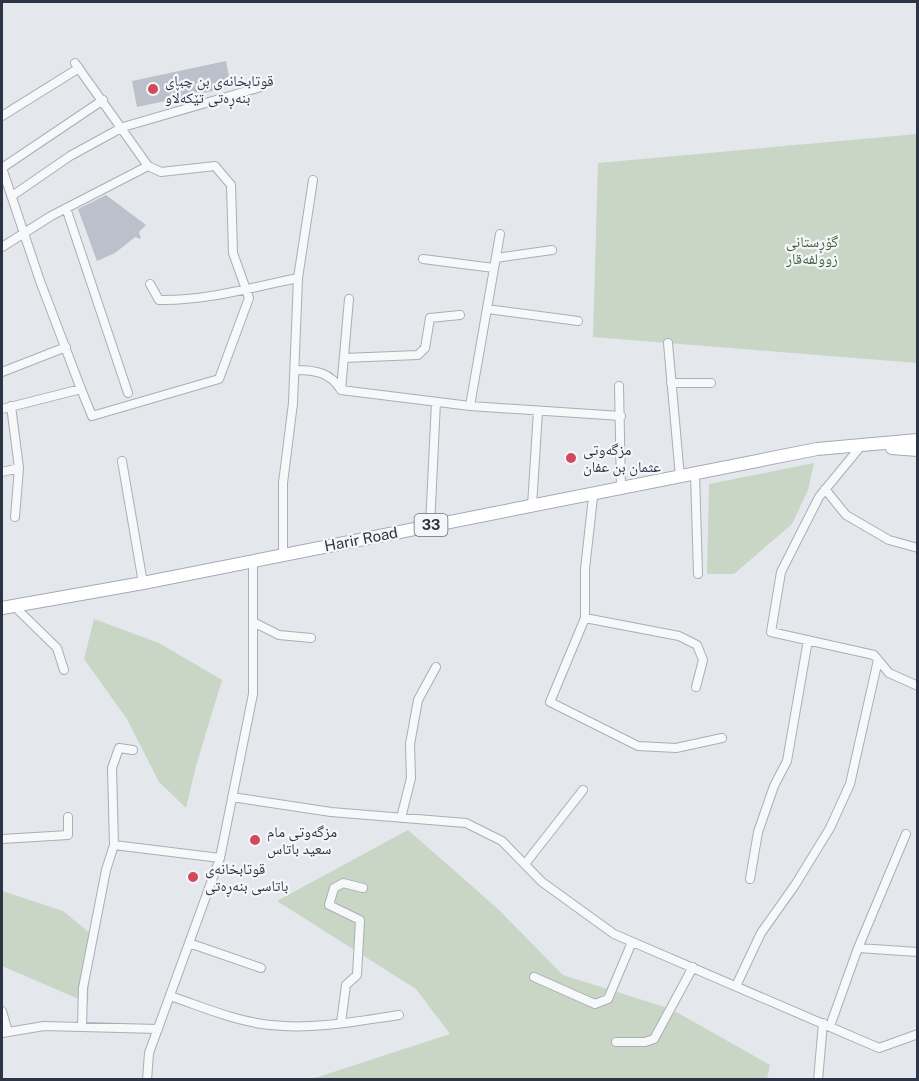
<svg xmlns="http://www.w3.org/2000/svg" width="919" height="1081" font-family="'Public Sans','Noto Naskh Arabic',sans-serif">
	<rect width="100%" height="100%" fill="#e4e7ec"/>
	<path fill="#c9d6c5" d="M917 134V363L593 337 598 163Z
		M814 463 808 490 792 524 734 574H707L709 484Z
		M94 619 159 643 222 680 196 766 186 808 159 782 127 719 84 659Z
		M408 830 498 909 563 975 671 1009 770 1065 767 1079H312L450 1034 416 989 277 901Z
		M2 891 63 911 91 934 88 1003 2 966Z"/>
	<path fill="#bbc0ca" d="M226 61 231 87 137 107 132 81Z
		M106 195 146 225 139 232 141 239 135 237 115 253 97 261 78 209Z"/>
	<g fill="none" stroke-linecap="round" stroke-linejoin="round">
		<defs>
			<path id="minor" d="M2 116 79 68
				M2 168 40 281 81 389
				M2 168 103 100
				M12 196 70 156 123 127 261 87
				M66 208 128 393
				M2 247 51 216 148 166
				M496 258 552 250
				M423 259 494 268
				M150 284 159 300C206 301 253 287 298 278
				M487 309 578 321
				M668 343 680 477
				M344 358 418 355 425 348 430 318 460 315
				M295 370C315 370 330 372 341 390
				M2 372 66 347
				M671 383H711
				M619 386 621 489
				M341 390 470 406 621 416
				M341 390 349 299
				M11 406 19 468 15 517
				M470 406 500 234
				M2 409 81 389 92 416 219 379 249 298 233 253 231 185 215 166 161 172 148 166 75 63
				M861 446 819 497 781 572 771 632 874 655 889 673 918 686
				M122 461 143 583
				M2 472 19 468
				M695 474 698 574
				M825 489 846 515 889 540 918 548
				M591 495 593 497 585 569V618L679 636 697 645 703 660 696 687
				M532 506 538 411
				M430 526 436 402
				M283 554V483L293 403 298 278 313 180
				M14 606 57 648 64 670
				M585 618 550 702 638 746 676 748 722 738
				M255 623 279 635 311 638
				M232 797 331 812 466 823 502 841 542 882 614 934 879 1048 918 1034
				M401 818 411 778 410 744 418 700 436 667
				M2 839 68 835V817
				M114 845 112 768 119 748 133 750
				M525 864 583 790
				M750 879 758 832 774 786 787 761 808 640
				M189 943 261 968
				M858 948 906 834
				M534 977 595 1004 608 999 632 942
				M736 986 761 933 795 885 830 828 850 784 878 660
				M170 996C203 1007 237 1022 271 1025 313 1030 358 1021 399 1015
				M2 1011 8 1032
				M341 1023 346 985 357 975 360 920 329 905 334 888 343 883 363 888
				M830 1026 858 948 918 952
				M82 1027 83 988 106 870 114 845 220 858
				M2 1033 44 1026 158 1029
				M616 1042H645L654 1039 693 967
				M147 1080 149 1053 220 858 253 694V560
				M818 1080 823 1023"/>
			<path id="primary" d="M892 448 918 450
				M2 608 143 583 817 449 918 440"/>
		</defs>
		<use href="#minor" stroke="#a9aeb7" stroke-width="10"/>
		<use href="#primary" stroke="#a3abb8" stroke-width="14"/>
		<use href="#minor" stroke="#f7f8fa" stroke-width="8"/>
		<use href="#primary" stroke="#fff" stroke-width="12"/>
	</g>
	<g fill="#d1495b" stroke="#f4f6f9" stroke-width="2">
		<circle cx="153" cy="89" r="6"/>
		<circle cx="571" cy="458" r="6"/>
		<circle cx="255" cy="840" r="6"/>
		<circle cx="193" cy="877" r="6"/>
	</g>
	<g text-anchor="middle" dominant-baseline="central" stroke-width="4.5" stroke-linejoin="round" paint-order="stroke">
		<rect fill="#f4f6f9" stroke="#676e7b" stroke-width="1.5" x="414.5" y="514" width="33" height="22" rx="4.5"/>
		<g font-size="14" font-weight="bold" fill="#2b3445">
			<text x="431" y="525">33</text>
		</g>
		<g font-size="15" fill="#2b3445" stroke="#f4f6f9" text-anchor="start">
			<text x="165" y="80">قوتابخانەی بن چیای<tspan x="165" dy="17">بنەڕەتی تێکەڵاو</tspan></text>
			<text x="583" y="449">مزگەوتی<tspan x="583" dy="17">عثمان بن عفان</tspan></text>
			<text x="267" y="831">مزگەوتی مام<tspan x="267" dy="17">سعید باتاس</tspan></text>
			<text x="205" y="868">قوتابخانەی<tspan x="205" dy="17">باتاسی بنەڕەتی</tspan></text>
		</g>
		<g font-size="15" fill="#3f6138" stroke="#f4f6f9">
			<text x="812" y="241">گۆڕستانی<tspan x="812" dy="17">زوولفەقار</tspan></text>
		</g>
		<g font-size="15" fill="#2b3445" stroke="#f4f6f9">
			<text transform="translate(361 539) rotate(-11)">Harir Road</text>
		</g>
	</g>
	<rect width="919" height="1081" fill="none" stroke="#2b3445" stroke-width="6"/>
</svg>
